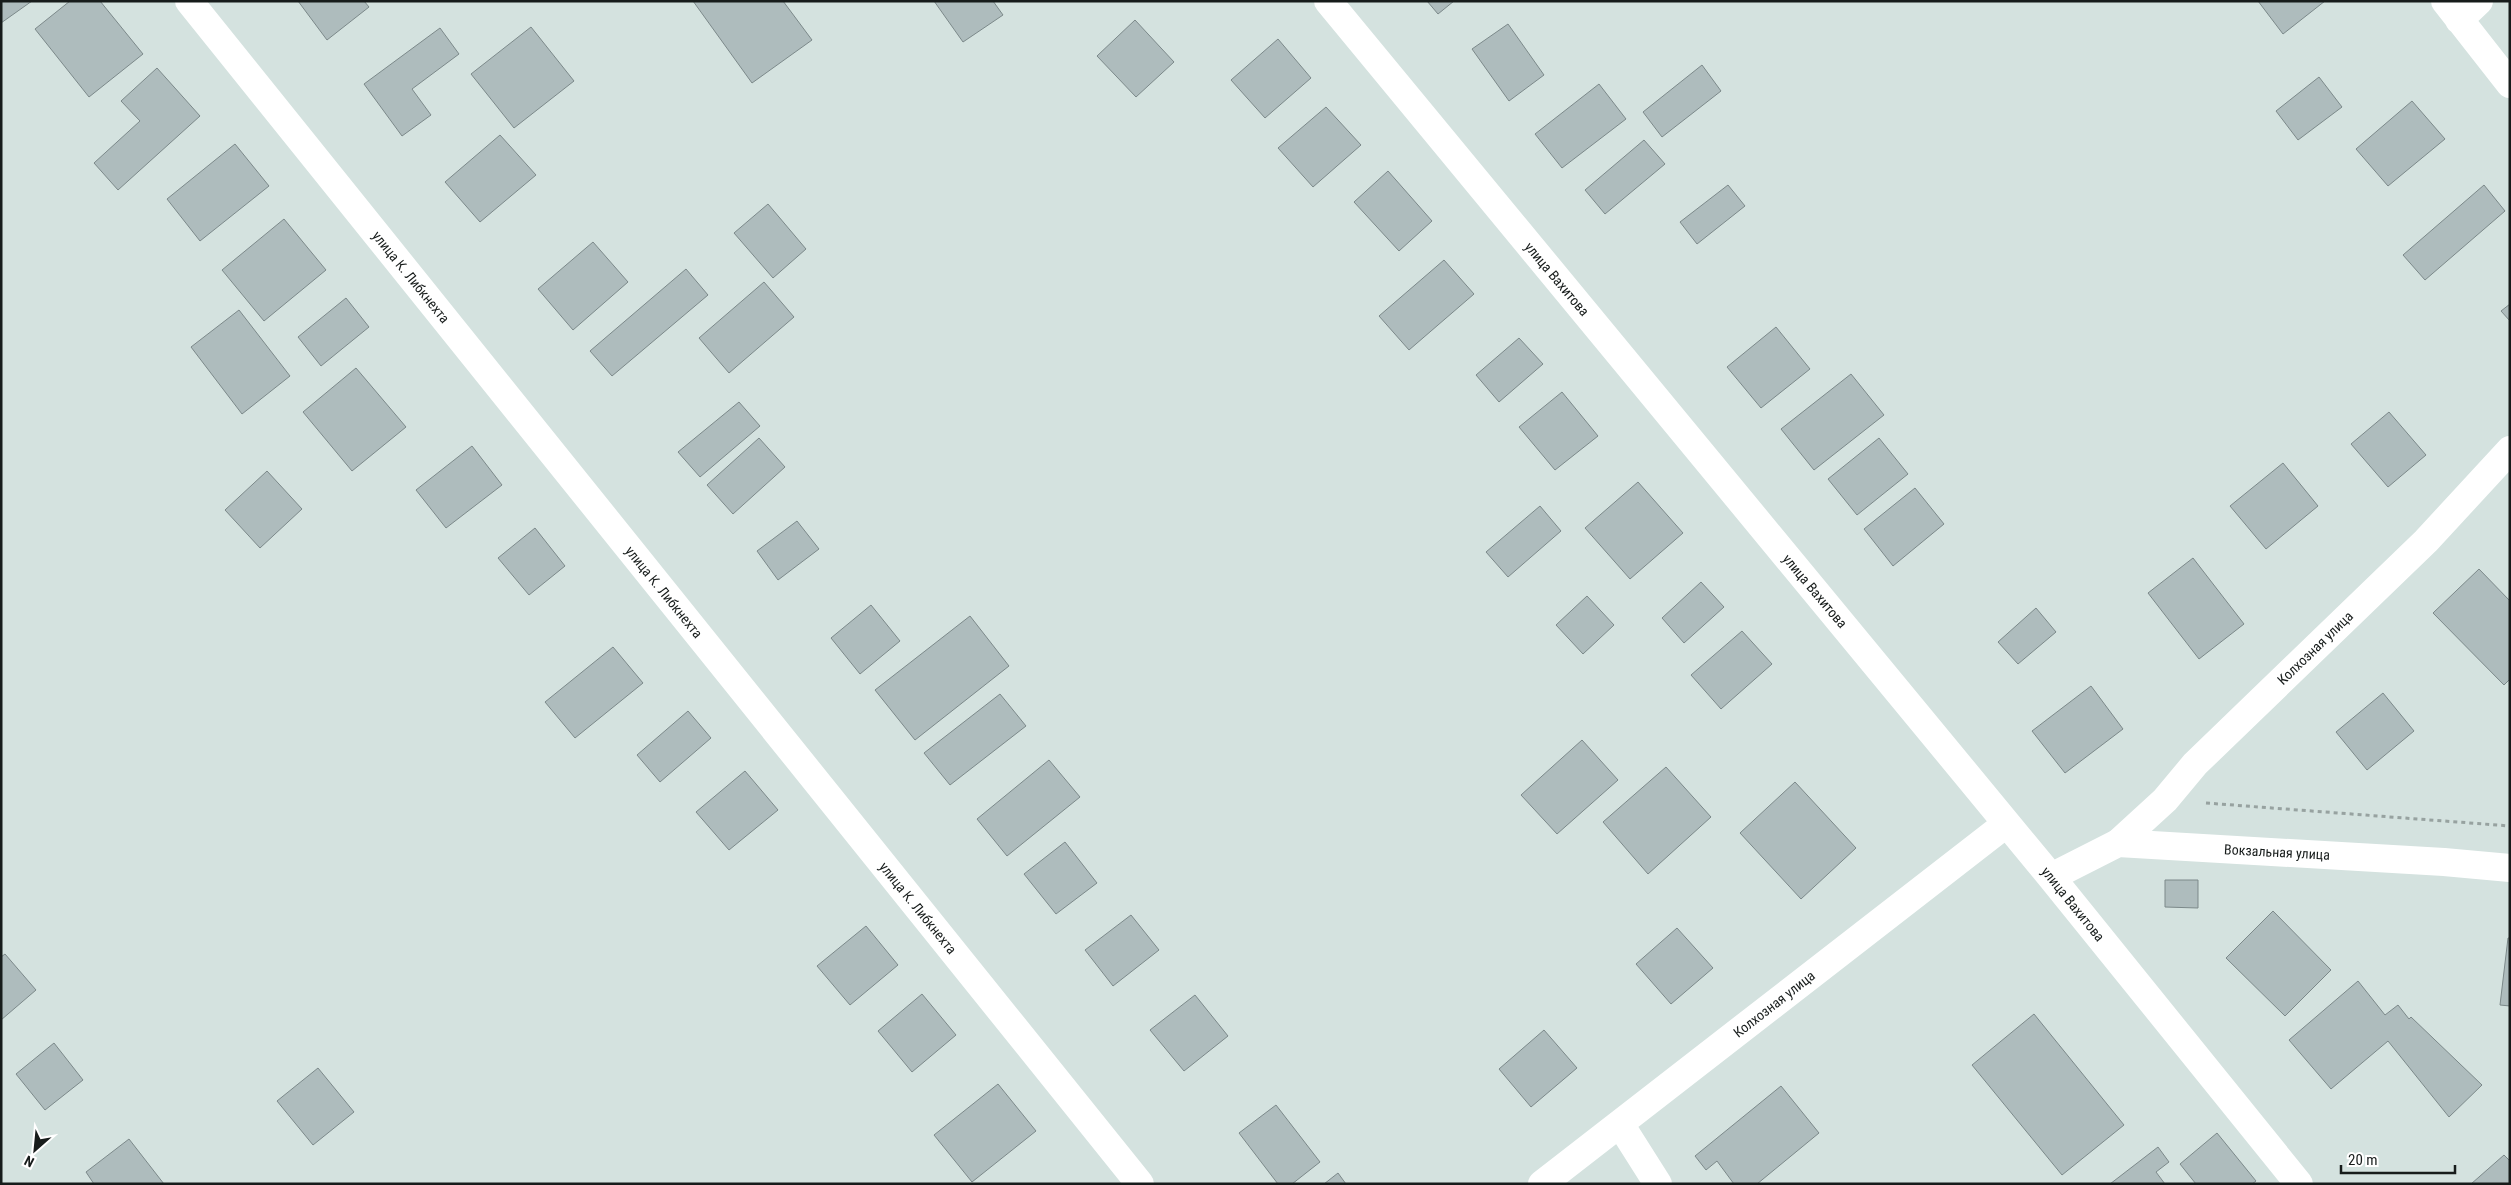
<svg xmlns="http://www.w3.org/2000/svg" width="2511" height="1185" font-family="'Roboto Condensed',sans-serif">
	<rect width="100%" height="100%" fill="#d4e2df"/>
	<path fill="#aebcbd" stroke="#7c898a" d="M1 1H32L1 23Z
		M70 1H100L143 54 89 97 35 29Z
		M298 1H364L369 7 327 40Z
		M693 1H783L812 40 752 83Z
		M934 1H993L1003 15 963 42Z
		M1427 1H1454L1438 14Z
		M2258 1H2325L2283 34Z
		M1135 20 1174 62 1136 97 1097 56Z
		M1508 24 1544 75 1509 101 1472 49Z
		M531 27 574 81 514 128 471 74Z
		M440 28 459 54 412 89 431 115 402 136 364 84Z
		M1278 39 1311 78 1265 118 1231 80Z
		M1702 65 1721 91 1662 137 1643 112Z
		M157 68 200 116 118 190 94 163 140 121 121 101Z
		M2319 77 2342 107 2298 140 2276 111Z
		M1599 84 1626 119 1562 168 1535 134Z
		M2412 101 2445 139 2388 186 2356 149Z
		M1326 107 1361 145 1313 187 1278 148Z
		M500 135 536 175 480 222 445 182Z
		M1644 140 1665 164 1605 214 1585 190Z
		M235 144 269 186 200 241 167 199Z
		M1388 171 1432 221 1399 251 1354 202Z
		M1728 185 1745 206 1697 244 1680 222Z
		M2484 185 2505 211 2425 280 2403 255Z
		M768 204 806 249 773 278 734 233Z
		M284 219 326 270 264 321 222 270Z
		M593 242 628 282 573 330 538 289Z
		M1444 260 1474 294 1409 350 1379 316Z
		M686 269 708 295 612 376 590 351Z
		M764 282 794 317 729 373 699 338Z
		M346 298 369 327 321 366 298 337Z
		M2510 304V321L2501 311Z
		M239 310 290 376 242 414 191 347Z
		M1776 327 1810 369 1761 408 1727 367Z
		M1519 338 1543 364 1499 402 1476 375Z
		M356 368 406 427 352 471 303 412Z
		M1851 374 1884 415 1814 470 1781 429Z
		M1562 392 1598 436 1555 470 1519 427Z
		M739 402 760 426 700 477 678 452Z
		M2389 412 2426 455 2388 487 2351 444Z
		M759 438 785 467 733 514 707 485Z
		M1879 438 1908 474 1857 515 1828 479Z
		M472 446 502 485 446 528 416 490Z
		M2283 463 2318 506 2266 549 2230 506Z
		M267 471 302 509 260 548 225 510Z
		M1638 482 1683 533 1630 579 1585 528Z
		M1915 488 1944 524 1893 566 1864 529Z
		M1540 506 1561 531 1508 577 1486 552Z
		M797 521 819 549 778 580 757 551Z
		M535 528 565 566 529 595 498 558Z
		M2193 558 2244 624 2199 659 2148 593Z
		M2479 569 2510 601V679L2504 685 2433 613Z
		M1701 582 1724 607 1684 643 1662 618Z
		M1587 596 1614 625 1583 654 1556 625Z
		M871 605 900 641 860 674 831 638Z
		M2036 608 2056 632 2018 664 1998 642Z
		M970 616 1009 666 915 740 875 690Z
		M1742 631 1772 664 1721 709 1691 675Z
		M613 647 643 683 575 738 545 702Z
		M2091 686 2123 729 2065 773 2032 731Z
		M2383 693 2414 731 2367 770 2336 732Z
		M1000 694 1026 726 950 785 924 753Z
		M688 711 711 738 660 782 637 755Z
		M1582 740 1618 780 1557 834 1521 795Z
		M1049 760 1080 797 1007 856 977 819Z
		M1666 767 1711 817 1648 874 1603 822Z
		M745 771 778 810 729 850 696 812Z
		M1795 782 1856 848 1801 899 1740 833Z
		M1065 842 1097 883 1056 914 1024 874Z
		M2165 880H2198V908L2165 907Z
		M2273 911 2331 970 2285 1016 2226 958Z
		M1131 915 1159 950 1113 986 1085 950Z
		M866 926 898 965 850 1005 817 966Z
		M1677 928 1713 968 1671 1004 1636 964Z
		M2508 938H2510V1006L2500 1005Z
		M5 954 36 990 1 1020V957Z
		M2358 981 2385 1015 2398 1005 2409 1019 2411 1017 2482 1085 2449 1117 2388 1041 2331 1089 2289 1040Z
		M922 994 956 1035 912 1072 878 1031Z
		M1195 995 1228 1036 1184 1071 1150 1030Z
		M2034 1014 2124 1125 2062 1175 1972 1065Z
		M1544 1030 1577 1068 1531 1107 1499 1069Z
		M54 1043 83 1080 45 1110 16 1074Z
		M318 1068 354 1112 313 1145 277 1101Z
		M998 1084 1036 1131 972 1182 934 1135Z
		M1781 1086 1819 1133 1757 1184H1734L1717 1161 1706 1170 1695 1156Z
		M1276 1105 1320 1162 1292 1184H1278L1239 1133Z
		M2217 1133 2256 1181 2252 1184H2196L2180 1164Z
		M129 1139 164 1184H94L86 1172Z
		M2158 1147 2169 1162 2156 1172 2165 1184H2110Z
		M2504 1155 2510 1161V1184H2471Z
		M1338 1173 1346 1184H1324Z"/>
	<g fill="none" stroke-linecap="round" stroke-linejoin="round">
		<path stroke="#97a2a0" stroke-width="3" stroke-dasharray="4 4" stroke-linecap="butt" d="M2206 803 2510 826"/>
		<path stroke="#fff" stroke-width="28" d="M189 1 1140 1184
			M2445 1 2510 84
			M2459 20 2479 1
			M2118 843 2165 800 2195 764 2426 541 2510 450
			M1620 1124 1658 1184
			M1542 1184 2006 824"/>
		<path stroke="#fff" stroke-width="28" d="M1328 1 2051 877 2299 1184
			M2051 877 2118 843 2444 862 2510 868"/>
	</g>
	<g text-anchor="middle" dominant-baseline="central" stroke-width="4" stroke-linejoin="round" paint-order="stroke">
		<g font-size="14" fill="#171c1b" stroke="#fff">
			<text transform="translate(411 277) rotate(51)">улица К. Либкнехта</text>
			<text transform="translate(1557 279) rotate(50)">улица Вахитова</text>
			<text transform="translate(1815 591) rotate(50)">улица Вахитова</text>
			<text transform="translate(664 592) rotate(51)">улица К. Либкнехта</text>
			<text transform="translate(2315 648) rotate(-44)">Колхозная улица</text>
			<text transform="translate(2277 852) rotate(3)">Вокзальная улица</text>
			<text transform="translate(2073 904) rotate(51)">улица Вахитова</text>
			<text transform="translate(918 908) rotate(51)">улица К. Либкнехта</text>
			<text transform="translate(1774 1004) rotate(-38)">Колхозная улица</text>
		</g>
	</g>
	<rect width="2511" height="1185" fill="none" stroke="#171c1b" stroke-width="5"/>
	<g transform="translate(35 1150) rotate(207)" stroke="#ffffff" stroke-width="4" paint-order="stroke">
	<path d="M0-4L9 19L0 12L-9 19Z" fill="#171c1b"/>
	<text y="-8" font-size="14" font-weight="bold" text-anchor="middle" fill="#171c1b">N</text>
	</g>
	<path d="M2341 1165v8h114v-8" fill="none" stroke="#171c1b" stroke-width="2.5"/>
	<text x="2348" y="1165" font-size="15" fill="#171c1b" stroke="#ffffff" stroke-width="4" paint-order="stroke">20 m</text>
</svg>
